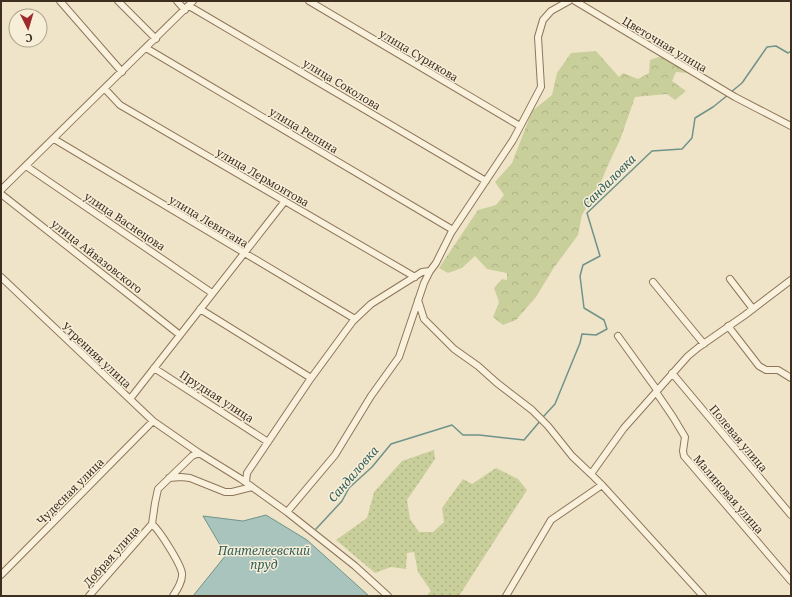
<svg xmlns="http://www.w3.org/2000/svg" width="792" height="597" font-family="'Noto Serif',serif">
	<defs>
		<pattern id="green-dots" width="8" height="8" patternUnits="userSpaceOnUse"><rect width="8" height="8" fill="#c9cf9b"/><path d="M2 2h.1M6 6h.1" fill="none" stroke="#aeb285" stroke-width="1.8" stroke-linecap="round"/></pattern>
		<pattern id="forest-crowns" width="20" height="18" patternUnits="userSpaceOnUse"><rect width="20" height="18" fill="#c9cf9b"/><path d="M2 6a3 3 0 1 1 6 0M12 15a3 3 0 1 1 6 0" fill="none" stroke="#aeb285"/></pattern>
	</defs>
	<rect width="100%" height="100%" fill="#f0e4c8"/>
	<path fill="url(#green-dots)" d="M434 450 435 459 407 500 410 519 419 532H433L444 522 442 508 463 479 472 484 496 468 518 479 527 490 459 596H426L431 591 418 572 414 552 407 553 406 569 391 567 375 573 336 540 367 518 374 492 402 461Z"/>
	<path fill="url(#forest-crowns)" d="M596 51 619 77 623 73 638 79 649 73 650 60 664 55 688 73 676 72 672 81 686 91 675 100 667 94 635 97 620 140 608 165 599 187 582 215 578 235 553 269 536 297 516 320 503 325 493 317 499 302 494 288 502 279 507 280V273L487 269 475 256 462 268 448 273 439 268 478 210 496 205 504 195 495 182 512 163 532 111 552 95 557 73 571 53Z"/>
	<path fill="#a9c4bc" stroke="#6f938a" d="M266 515 307 540 369 596H193L226 555 203 516 243 521Z"/>
	<g fill="none" stroke-linecap="round" stroke-linejoin="round">
		<path stroke="#6f938a" stroke-width="1.5" d="M731 92 742 83 767 47 776 46 788 53 791 51
			M543 417 555 404 580 343 582 334 596 335 607 329 604 320 584 308 580 276 583 265 600 256 587 213 652 151 682 149 692 138 695 118 713 107 728 95
			M316 529 342 501 349 488 372 467 391 444 452 425 463 435H479L524 440 541 420"/>
		<defs>
			<path id="minor" d="M60 1 122 72
				M118 1 156 39
				M177 1 185 10
				M309 1 520 126
				M575 1 735 97 791 126
				M189 6 486 181
				M146 48 453 230
				M105 89 120 105 415 277
				M54 139 355 319
				M26 166 212 293
				M1 190 193 1
				M1 194 180 335
				M1 277 153 421 199 453 241 479 287 512 355 566 388 596
				M730 279 753 309
				M653 282 704 344
				M418 300 424 319 454 349 478 366 497 383 532 410 548 426 572 456 591 474
				M200 309 311 378
				M728 326 759 366 766 370H778L791 378
				M618 336 657 390
				M154 368 268 442
				M672 373 791 515
				M656 392 673 417 685 437 683 451 684 456 791 581
				M130 399 285 201
				M169 478 181 477 190 478 225 492H232L252 487
				M246 482 247 473 309 381 353 321 371 304 422 272 430 271
				M287 512 335 455 371 396 399 357 424 283 430 271 436 263 451 233 513 140 541 87 538 37 543 20 551 11 569 1
				M152 524C160 531 180 563 182 573 183 581 177 590 173 596
				M1 575 153 421
				M89 596 152 524 155 503 158 489 192 456 199 453
				M506 596 551 520 602 485
				M703 596 602 485 591 474 624 428 688 356 699 347 745 315 791 280"/>
		</defs>
		<use href="#minor" stroke="#8d765c" stroke-width="8"/>
		<use href="#minor" stroke="#faf1dc" stroke-width="6"/>
	</g>
	<g text-anchor="middle" dominant-baseline="central" stroke-width="3" stroke-linejoin="round" paint-order="stroke">
		<g font-size="11" fill="#3d2e20" stroke="#f7eed8">
			<text transform="translate(665 44) rotate(31)">Цветочная улица</text>
			<text transform="translate(419 55) rotate(31)">улица Сурикова</text>
			<text transform="translate(342 84) rotate(31)">улица Соколова</text>
			<text transform="translate(304 130) rotate(31)">улица Репина</text>
			<text transform="translate(263 177) rotate(30)">улица Лермонтова</text>
			<text transform="translate(125 221) rotate(34)">улица Васнецова</text>
			<text transform="translate(209 221) rotate(31)">улица Левитана</text>
			<text transform="translate(97 256) rotate(38)">улица Айвазовского</text>
			<text transform="translate(97 355) rotate(43)">Утренняя улица</text>
			<text transform="translate(217 396) rotate(33)">Прудная улица</text>
			<text transform="translate(739 438) rotate(50)">Полевая улица</text>
			<text transform="translate(70 491) rotate(-45)">Чудесная улица</text>
			<text transform="translate(729 494) rotate(49)">Малиновая улица</text>
			<text transform="translate(111 556) rotate(-48)">Добрая улица</text>
		</g>
		<g font-size="12" font-style="italic" fill="#2f5d5a" stroke="#f7eed8">
			<text transform="translate(609 181) rotate(-45)">Сандаловка</text>
			<text transform="translate(353 474) rotate(-49)">Сандаловка</text>
			<text x="264" y="550">Пантелеевский<tspan x="264" dy="14">пруд</tspan></text>
		</g>
	</g>
	<rect width="792" height="597" fill="none" stroke="#3d2e20" stroke-width="4"/>
	<g transform="translate(28 28) rotate(175)"><circle r="19" fill="#f7eed8" stroke="#ada18e"/>
	<path d="M0-3L7 15L0 10L-7 15Z" fill="#9e2a2b"/>
	<text y="-6" font-size="11" font-weight="bold" text-anchor="middle" fill="#3d2e20">С</text>
	</g>
</svg>
